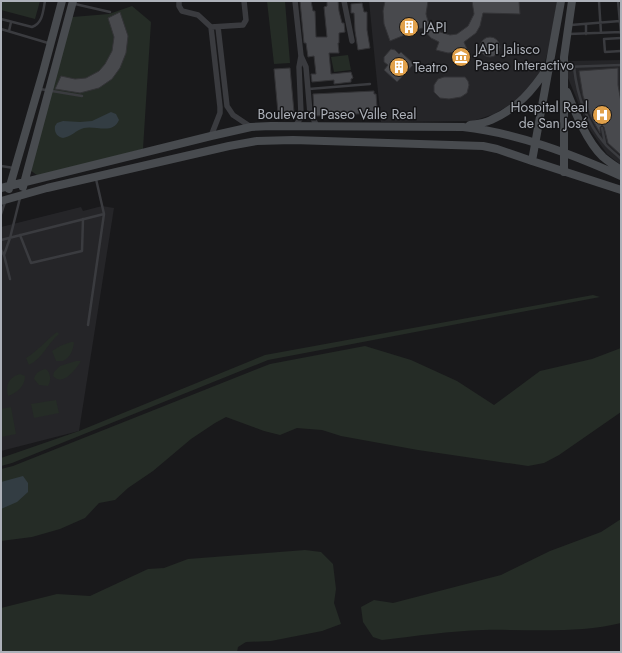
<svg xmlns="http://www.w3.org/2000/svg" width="622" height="653" font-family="Jost,sans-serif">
	<rect width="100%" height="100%" fill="#19191b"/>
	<path fill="#252528" d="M369 1H557L550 45 543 68 532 86 518 100 494 114 473 121 381 122Z
		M621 60V165L607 154 588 127 568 78V61Z
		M102 206 114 208 79 431 1 451V227L81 207 83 211Z"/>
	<path fill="#252c26" d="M1 1H40L35 19 1 10Z
		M267 1H285L290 63 274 64Z
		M132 6 151 22 143 149 38 176 30 170 72 17 109 14Z
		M348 55 351 70 334 72 331 57Z
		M593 295 600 297 268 360 12 463 1 466V458L79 431 265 355Z
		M57 332 59 334C47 344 44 357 29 365L26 358C38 351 46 340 57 332Z
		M71 342H74C73 350 71 357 63 361H56L52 351 60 346Z
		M365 346 411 360 457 381 494 405 540 371 592 359 621 348V412L559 455 544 463 528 466 418 450 341 436 322 430 297 428 280 435 264 431 226 417 215 423 191 439 153 471 128 488 115 500 99 503 85 518 60 529 32 537 1 541V469L13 466 270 364Z
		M76 361H81C76 369 63 387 53 376L54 372 60 366Z
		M45 369 47 370C51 374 51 381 48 386L39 385 34 379C35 373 39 371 45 369Z
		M20 374 25 376C25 386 17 393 8 396 5 385 9 377 20 374Z
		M56 400 59 413 34 418 31 404Z
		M11 407 16 434 1 437V409Z
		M621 519V623C577 634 528 629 483 630 450 631 416 636 382 640L373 637 363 622 361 607 374 600 393 603 501 575 550 551 601 532Z
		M305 550 321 552 333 564 336 589 334 603 341 624 322 631 271 641 246 642 238 647 237 652H1V608L57 594 90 596 148 569 164 568 188 559Z"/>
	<path fill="#333d43" d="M111 112 116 114 119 120C113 135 95 125 84 128 76 130 71 137 63 138 57 137 54 132 55 126L57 123 63 121 80 122 92 121Z
		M23 476 28 483V492L17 502 1 509V482Z"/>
	<path fill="#48494d" stroke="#333336" d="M300 1H311L313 11H315L316 37H327L324 7 327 6V1H338L339 11 342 23H344L345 32 339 33V43H338L339 53H329L331 74 351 72 353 78 351 79V82L334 84V80L312 82 311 74H316L314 56 308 57 306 43H304Z
		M385 1H428L426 14 428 21 437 31 450 35 457 34 468 26 474 14 472 1H519L520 14 483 13 480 26 476 33 464 42 467 49 459 52 448 53 436 50 439 42 431 38 422 28 390 41 384 24 383 11Z
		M362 3 364 12H367V30L370 48 358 50 355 31 354 13H351V4Z
		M120 12 128 36 126 53 120 68 112 79 99 88 80 93 55 89 61 76 75 79 86 78 99 71 105 64 112 51 114 37 108 18Z
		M480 47a10 10 0 1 1 20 0a10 10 0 1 1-20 0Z
		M391 49 395 50 399 54 401 52 414 64 397 82 384 70 388 65 384 62V57Z
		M290 68 294 112 278 113 274 69Z
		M618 68V85L621 102V155L608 143 604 127 602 125 600 127V133L591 117 583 96 579 71Z
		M444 77H465L468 81 469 85 467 93 461 97 449 99 440 98 434 92V85L438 79Z
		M374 91V94H376L377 107H375L376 113 316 116 314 112 313 94Z"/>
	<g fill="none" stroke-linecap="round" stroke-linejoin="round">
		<path stroke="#3a3b3f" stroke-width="2.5" d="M599 1 601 33
			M618 1 621 34
			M75 4 110 12
			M1 19 32 27C43 23 43 11 45 1
			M586 24V34
			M571 25 620 21
			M1 29 48 43
			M9 31 11 22
			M569 34 621 32
			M621 38 604 39 605 52 621 51
			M565 67 621 65
			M574 67C577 95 587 123 605 144 610 150 616 154 621 159
			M40 89 82 96
			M309 89 370 84
			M602 128 605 143
			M1 166 14 168
			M1 214 5 202
			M20 235 31 263 82 251 83 219
			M1 240 104 214
			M1 250 4 255 10 279
			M4 255 10 238 20 198
			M88 325 104 214 96 179"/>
		<path stroke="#3a3b3f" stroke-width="5.5" d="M179 1V6L182 11 198 15 211 27 243 25 246 20 244 1
			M295 1 301 56 299 67 301 114 300 119 295 126
			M344 1 352 41
			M218 27 227 106 233 115 251 127
			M301 56 306 67 310 113 317 126
			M211 136 220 113V107L211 27"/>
		<path stroke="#484b4f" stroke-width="8" d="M567 92C575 112 587 142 603 157 609 162 615 166 621 170
			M470 125C477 124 485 123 491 120 517 109 533 90 548 67
			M532 161 561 1
			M564 172V57L572 1
			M23 187 73 1
			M1 188 211 136 251 127 271 126 463 127C518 133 571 154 621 176
			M9 189 43 72 62 1
			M1 201 47 188 229 146 257 141 293 140 483 146 497 149 532 161 621 190"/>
	</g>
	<defs>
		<symbol id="building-disc" viewBox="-11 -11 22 22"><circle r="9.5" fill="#e1a14b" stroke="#141416"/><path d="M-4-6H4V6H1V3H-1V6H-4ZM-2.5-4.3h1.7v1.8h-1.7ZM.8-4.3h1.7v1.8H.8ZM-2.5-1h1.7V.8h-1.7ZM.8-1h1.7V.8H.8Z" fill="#fff"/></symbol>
		<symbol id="museum-disc" viewBox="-11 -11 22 22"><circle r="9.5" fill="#e1a14b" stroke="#141416"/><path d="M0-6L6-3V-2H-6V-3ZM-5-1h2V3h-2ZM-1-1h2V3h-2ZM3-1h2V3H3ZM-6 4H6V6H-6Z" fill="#fff"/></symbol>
		<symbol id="hospital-disc" viewBox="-11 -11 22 22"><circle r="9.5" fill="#e1a14b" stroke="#141416"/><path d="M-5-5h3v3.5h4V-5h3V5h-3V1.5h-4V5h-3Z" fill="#fff"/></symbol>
	</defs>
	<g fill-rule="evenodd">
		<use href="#building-disc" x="398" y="16" width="22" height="22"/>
		<use href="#museum-disc" x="450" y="46" width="22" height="22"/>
		<use href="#building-disc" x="388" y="56" width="22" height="22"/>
		<use href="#hospital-disc" x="591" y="104" width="22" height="22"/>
	</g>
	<g text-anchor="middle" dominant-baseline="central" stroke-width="3" stroke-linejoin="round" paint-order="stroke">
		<g font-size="14" fill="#adb1b9" stroke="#141416" text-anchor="start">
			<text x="423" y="27">JAPI</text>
			<text x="475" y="49">JAPI Jalisco<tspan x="475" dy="16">Paseo Interactivo</tspan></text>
			<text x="413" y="67">Teatro</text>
			<text x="588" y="107" text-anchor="end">Hospital Real<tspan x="588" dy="16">de San José</tspan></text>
		</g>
		<g font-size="14" fill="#adb1b9" stroke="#141416">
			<text x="337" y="114">Boulevard Paseo Valle Real</text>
		</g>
	</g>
	<rect width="622" height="653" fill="none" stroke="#adb1b9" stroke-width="4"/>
</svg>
